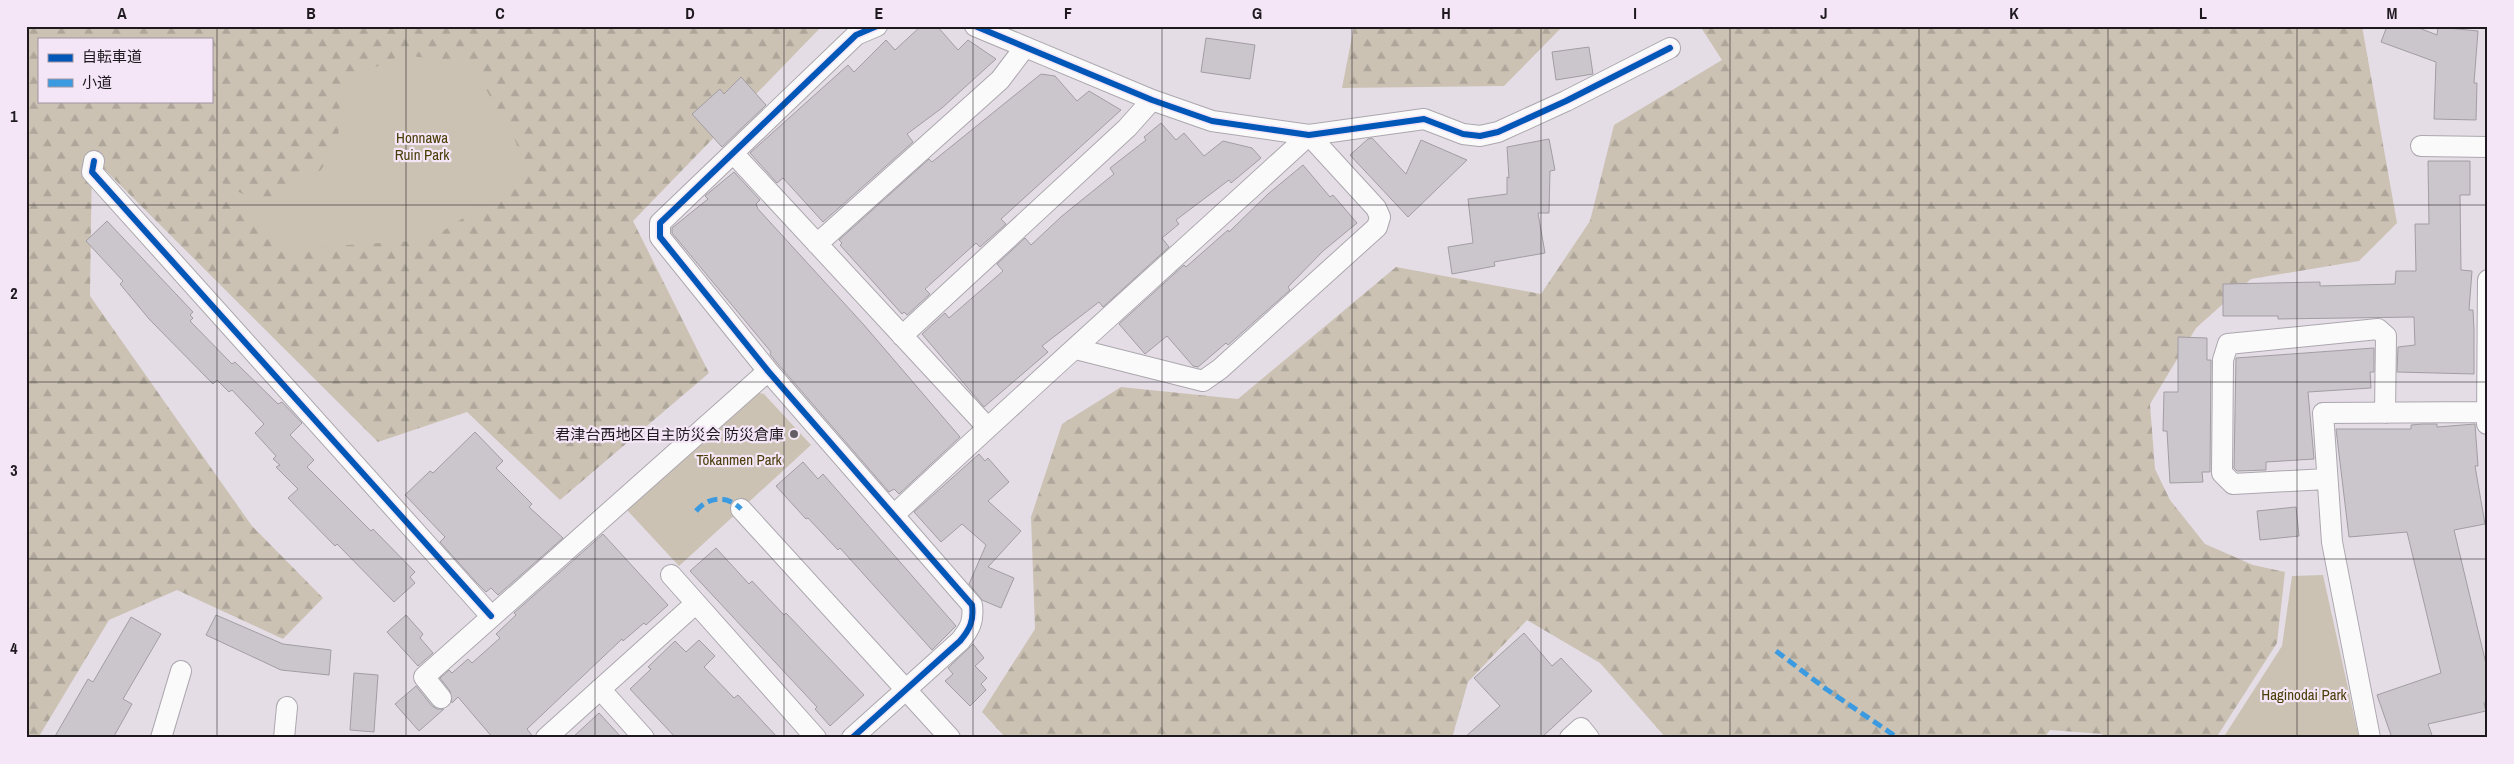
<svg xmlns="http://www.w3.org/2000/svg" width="2514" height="764" font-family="'Archivo Narrow','Noto Sans JP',sans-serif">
	<defs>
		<pattern id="forest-firs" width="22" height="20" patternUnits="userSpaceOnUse" patternTransform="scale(1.25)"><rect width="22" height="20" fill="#cbc2b3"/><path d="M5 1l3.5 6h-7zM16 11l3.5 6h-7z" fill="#aea69a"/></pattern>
	</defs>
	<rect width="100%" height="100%" fill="#e4dde6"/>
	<path fill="url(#forest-firs)" fill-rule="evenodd" d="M26 26H822L633 221 709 373 560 500 467 412 378 442 92 157 90 296 252 526 323 598 283 639 177 590 109 620 38 738H26ZM39 39H211V101H39Z
		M1354 26H1563L1504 86 1342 88Z
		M1700 26H2362L2397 223 2359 261 2251 279 2196 328 2150 404 2155 469 2170 500 2205 544 2253 565 2285 572 2277 643 2216 738H2104L2102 734 2050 730 2044 738H1666L1600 663 1527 620 1468 682 1452 738H1006L982 712 1035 629 1031 517 1062 424 1121 387 1238 399 1396 267 1541 294 1590 221 1614 125 1722 60Z"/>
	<path fill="#cbc2b3" d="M402 55 471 63 515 140 528 176 429 240 284 249 184 163 260 203 321 170 338 142 341 83Z
		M755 392 764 394 811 445 679 566 627 510Z
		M2323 575 2359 738H2223L2282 646 2292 576Z"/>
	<path fill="#cbc5cc" stroke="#a29da3" d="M921 26H937L958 50 968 40 996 59 942 108 907 134 913 142 823 222 783 178 777 183 750 153 848 65 854 72 886 40 895 50Z
		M2387 26H2414L2437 35 2438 27 2478 31 2474 83H2477L2476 120 2434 119 2436 62 2381 42Z
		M1206 38 1255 45 1250 79 1201 72Z
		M1589 47 1593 74 1556 80 1552 52Z
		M1041 74 1055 76 1077 101 1089 91 1121 110 1001 219 1006 224 980 247 976 243 925 289 930 294 907 315 904 312 902 314 840 245 842 243 839 240 929 159 932 162Z
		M741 77 766 105 722 147 692 114 720 89 724 94Z
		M1161 123 1176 140 1184 133 1204 156 1223 141 1252 148 1261 158 1231 183 1229 180 1176 220 1179 224 1162 238 1169 247 1103 307 1099 302 1042 346 1048 352 984 407 922 334 945 313 949 318 1003 271 997 264 1025 238 1031 245 1062 216 1114 174 1110 168 1146 140 1144 137Z
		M1372 138 1406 174 1421 140 1467 160 1408 217 1350 155 1368 139Z
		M1549 139 1555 170 1550 171 1549 213H1538L1545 253 1494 262 1495 266 1452 274 1448 247 1473 243 1468 199 1507 194V177L1509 178 1507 147Z
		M2428 161H2470V195H2460L2461 270 2472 271 2469 310H2473L2474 330V374L2397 372 2398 347 2415 345 2414 317 2278 319V316H2223V284L2320 282V286L2395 284 2396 271H2416L2415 224H2429Z
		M1303 165 1330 197 1333 195 1357 223 1323 251 1288 287 1290 290 1228 345 1226 343 1198 367 1193 366 1167 336 1145 354 1119 324 1184 265 1186 267 1228 230 1229 232 1268 194Z
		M734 172 760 200 756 204 758 209 864 325 960 437 899 494 894 489 889 492 777 363 770 354 771 352 672 233V228L708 199 705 196Z
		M107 221 193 312 190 315 193 318 190 321 232 364 235 362 278 404 282 402 302 423 290 435 314 460 307 467 371 531 373 529 415 572 410 577 415 583 394 602 337 544 335 546 288 498 298 489 276 467 280 465 273 459 276 456 255 433 264 424 232 390 229 392 217 380 213 384 150 320 120 284 123 281 86 241Z
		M2178 337 2207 338V360H2211L2210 472H2202L2203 482 2170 483 2167 431H2163L2164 392H2178Z
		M2374 348V372H2370L2371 388 2308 392 2314 459 2266 462V470L2237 471 2234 468 2236 358Z
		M2422 424H2437V427L2475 424 2478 466H2475L2485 524 2454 530 2488 672V702L2484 703 2486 711 2428 724 2433 738H2392L2377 695 2441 673 2407 532 2349 537 2336 429H2411V425Z
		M475 432 503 461 496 468 532 504 529 507 563 538 498 595 491 588 486 592 476 582 440 542 445 537 405 495 430 471 433 473Z
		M979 454 985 461 988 458 1009 482 988 501 1021 531 988 567 1014 578 1001 608 982 600 969 584 986 545 962 524 941 542 914 512Z
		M803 462 818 479 823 474 956 626 932 650 840 548 838 550 808 518 806 519 776 486Z
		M2296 507 2299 536 2260 540 2257 511Z
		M603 534 668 605 646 625 644 623 623 641 622 639 527 729 534 738H493L458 697 452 703 450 691 440 678 449 670 452 673 468 659 472 663 500 638 496 634 516 615 514 613Z
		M716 548 749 584 752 581 784 615 786 613 864 695 830 726 815 709 817 707 690 571Z
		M216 615 283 644 331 650 329 675 281 670 206 635Z
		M406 615 423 634 420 638 433 653 418 666 387 632Z
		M131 617 161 634 123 699 132 704 113 738H54L88 679 93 682Z
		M1524 633 1552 666 1561 658 1592 691 1541 738H1464L1500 706 1474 678Z
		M699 640 715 656 704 667 734 698 738 695 778 738H676L630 689 651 669 648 667 675 641 686 652Z
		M973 644 984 658 975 666 987 678 981 684 986 690 970 706 945 681 953 674 948 668Z
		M354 673 378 675 374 732 350 730Z
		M416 686 432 706 437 709H444L419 731 395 704Z
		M599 713 622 738H572Z"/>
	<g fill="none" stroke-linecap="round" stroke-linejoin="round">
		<defs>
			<path id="minor" d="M975 26 1152 100 1212 121 1309 135 1424 119 1463 134 1480 136 1498 132 1566 101 1670 48
				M2421 146 2488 147
				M733 153 987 427
				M94 161 92 172 491 616
				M817 244 1000 80 1025 47
				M902 336 1127 128 1152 100
				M1076 349 1203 381 1220 369 1377 227 1380 217 1376 208 1309 135
				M2487 424 2488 280
				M2326 479 2233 484 2222 473 2223 360 2228 344 2378 329 2386 336 2385 413
				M741 509 950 738
				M895 514C1031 386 1171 262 1309 135
				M671 575 816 738
				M600 689 644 738
				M441 698 424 677 768 371
				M161 738 181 671
				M284 738 287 707
				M546 738 695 604
				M852 738 960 641C970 629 974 621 972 605L768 371 660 237V223L856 35 877 26
				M1570 738 1581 728 1589 738
				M2370 738 2332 542 2323 413 2488 412"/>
		</defs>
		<use href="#minor" stroke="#aca7ae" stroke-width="22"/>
		<use href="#minor" stroke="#fbfafb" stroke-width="20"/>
		<path stroke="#3c9be0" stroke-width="5" stroke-dasharray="10 5" stroke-linecap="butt" d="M696 511C709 496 727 495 741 509
			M1776 651 1826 689 1898 738"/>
		<defs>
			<path id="cycleway" d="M975 26 1152 100 1212 121 1309 135 1424 119 1463 134 1480 136 1498 132 1566 101 1670 48
				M94 161 92 172 491 616
				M852 738 960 641C970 629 974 621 972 605L768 371 660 237V223L856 35 877 26"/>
		</defs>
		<use href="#cycleway" stroke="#f4e6f7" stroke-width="9"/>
		<use href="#cycleway" stroke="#0057b8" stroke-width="6"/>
	</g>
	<path fill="none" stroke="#1e191f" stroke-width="1" stroke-opacity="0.55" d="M217 26V738M406 26V738M595 26V738M784 26V738M973 26V738M1162 26V738M1352 26V738M1541 26V738M1730 26V738M1919 26V738M2108 26V738M2297 26V738M26 205H2488M26 382H2488M26 559H2488"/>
	<circle fill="#635e65" stroke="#f4e6f7" stroke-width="2" cx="794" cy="434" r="5"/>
	<g text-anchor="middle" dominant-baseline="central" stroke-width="4.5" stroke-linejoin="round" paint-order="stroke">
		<g font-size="15" fill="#4a3d07" stroke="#f4e6f7">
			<text x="422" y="137">Honnawa<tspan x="422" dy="17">Ruin Park</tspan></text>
			<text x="739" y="459">Tōkanmen Park</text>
			<text x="2304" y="694">Haginodai Park</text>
		</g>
		<g font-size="15" fill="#1e191f" stroke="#f4e6f7" text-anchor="end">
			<text x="784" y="434">君津台西地区自主防災会 防災倉庫</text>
		</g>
	</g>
	<rect width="2514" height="764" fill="none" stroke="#f4e6f7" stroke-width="55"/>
	<rect x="38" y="38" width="175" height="65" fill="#f4e6f7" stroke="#9e94a1"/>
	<rect x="48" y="54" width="25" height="8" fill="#0057b8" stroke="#9e94a1"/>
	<text x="82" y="62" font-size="15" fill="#1e191f">自転車道</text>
	<rect x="48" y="79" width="25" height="8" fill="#3c9be0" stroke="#9e94a1"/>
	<text x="82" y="88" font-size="15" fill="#1e191f">小道</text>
	<rect x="28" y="28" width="2458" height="708" fill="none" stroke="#1e191f" stroke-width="2"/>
	<g font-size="16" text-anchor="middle" font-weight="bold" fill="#1e191f">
		<text x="122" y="19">A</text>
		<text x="311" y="19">B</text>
		<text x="500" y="19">C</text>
		<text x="690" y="19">D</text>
		<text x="879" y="19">E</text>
		<text x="1068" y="19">F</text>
		<text x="1257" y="19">G</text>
		<text x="1446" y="19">H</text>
		<text x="1635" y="19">I</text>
		<text x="1824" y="19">J</text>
		<text x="2014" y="19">K</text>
		<text x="2203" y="19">L</text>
		<text x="2392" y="19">M</text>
		<text x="14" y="122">1</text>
		<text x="14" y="299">2</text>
		<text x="14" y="476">3</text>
		<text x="14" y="654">4</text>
	</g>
</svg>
